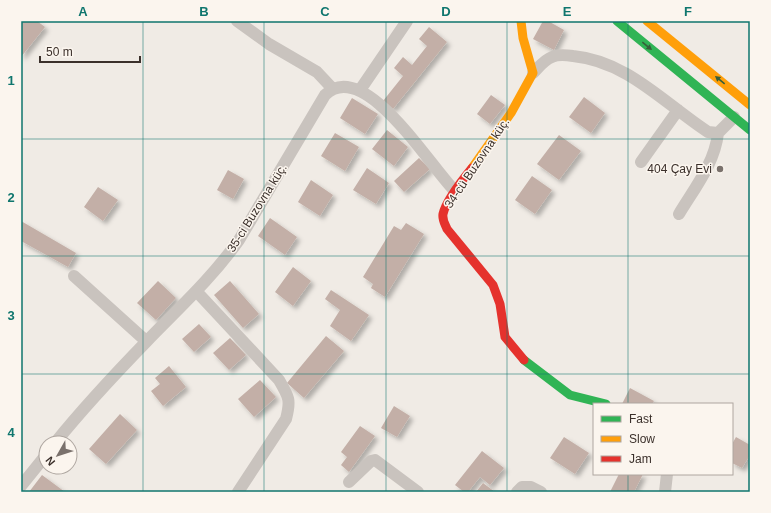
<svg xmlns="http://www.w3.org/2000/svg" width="771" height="513" font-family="Arial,sans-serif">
	<defs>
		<filter id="shadow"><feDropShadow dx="3.5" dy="3.5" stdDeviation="2" flood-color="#0004"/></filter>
	</defs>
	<rect width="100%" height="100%" fill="#f0ebe5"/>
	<path fill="#c3afa7" filter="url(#shadow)" d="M21 21H37L45 27 21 57Z
		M543 21H548L564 30 554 50 533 39Z
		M429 27 447 42 393 109 383 101 403 76 394 68 403 57 412 65 427 46 419 39Z
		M491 95 505 105 490 124 477 114Z
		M584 97 605 113 591 133 569 117Z
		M352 98 378 114 365 134 340 118Z
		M387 130 408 147 394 166 372 149Z
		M335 133 359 147 345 171 321 156Z
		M559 135 581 151 559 180 537 164Z
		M419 158 430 169 404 192 394 181Z
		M367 168 389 183 376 204 353 190Z
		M228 170 244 179 233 199 217 190Z
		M532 176 552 190 535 214 515 200Z
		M311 180 333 195 320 216 298 202Z
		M98 187 118 200 103 221 84 207Z
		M270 218 297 237 285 255 258 236Z
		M21 221 76 253 68 267 21 241Z
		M406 223 424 234 385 297 371 288 373 284 363 277 394 226 401 230Z
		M293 267 311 281 293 306 275 292Z
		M158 281 176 298 156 320 137 303Z
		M230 281 259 314 243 328 214 295Z
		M331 290 369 315 351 341 330 326 340 310 325 299Z
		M199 324 211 337 194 352 182 339Z
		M326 336 344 351 304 398 287 383Z
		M230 338 246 355 229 370 213 353Z
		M169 366 186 387 163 406 151 391 160 384 155 378Z
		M260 380 276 397 254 417 238 399Z
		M630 388 654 401 652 404H622Z
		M394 406 410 416 397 437 381 428Z
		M120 414 137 430 106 464 89 449Z
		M360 426 375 436 349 472 341 465 347 457 341 452Z
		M564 437 589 453 575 474 550 458Z
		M736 437 750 445V455L742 468 732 463V444Z
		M482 451 504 468 490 485 480 477 468 492H464L455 485Z
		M619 474H643L634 492H610Z
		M42 475 65 492H29Z
		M483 483 495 492H476Z"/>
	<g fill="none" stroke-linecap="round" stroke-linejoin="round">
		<path stroke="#c9c3be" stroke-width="12" d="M237 21 269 44 317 72 332 88
			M533 73C539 67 544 60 552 57 558 54 566 55 573 56 627 61 665 104 708 132L718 133 734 117
			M360 90 407 21
			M641 162 678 110
			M679 214C694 189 715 163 718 133
			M74 276 146 341
			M197 292 279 380C289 397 291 400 286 419L238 492
			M55 443C84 407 115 374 147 341 180 307 211 279 239 240L325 95C364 56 431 168 455 191
			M349 482 371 461 375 460 418 492
			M21 486 46 455
			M517 492 522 487H531L541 492
			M665 492 667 474"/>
		<path stroke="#30b455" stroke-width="9" d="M617 21 750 130
			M524 360 570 395 606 404"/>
		<path stroke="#ff9f0a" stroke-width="9" d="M647 21 750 105
			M472 168 511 113 533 73 523 38 521 21"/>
		<path stroke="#e5322d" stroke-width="9" d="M472 168C463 179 446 200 443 214 442 220 445 224 447 229L493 285 500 304 505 337 524 360"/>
	</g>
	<defs><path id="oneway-solid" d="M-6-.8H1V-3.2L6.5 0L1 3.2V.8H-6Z"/></defs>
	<g fill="#375e3a">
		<use href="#oneway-solid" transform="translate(647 46) rotate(39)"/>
		<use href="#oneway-solid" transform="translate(720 80) rotate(-141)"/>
	</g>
	<path fill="none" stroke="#0f766e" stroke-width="1" stroke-opacity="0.55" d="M143 21V492M264 21V492M386 21V492M507 21V492M628 21V404M21 139H750M21 256H750M21 374H750M628 474V492"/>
	<circle fill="#7a716c" stroke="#fbf5ee" stroke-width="1.5" cx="720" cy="169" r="4"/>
	<g text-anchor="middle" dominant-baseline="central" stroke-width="3" stroke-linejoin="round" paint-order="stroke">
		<g font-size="12" fill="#3b302b" stroke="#fbf5ee">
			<text transform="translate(477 163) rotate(-56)">34-cü Buzovna küç.</text>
			<text transform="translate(257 208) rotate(-58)">35-ci Buzovna küç.</text>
		</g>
		<g font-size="12" fill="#3b302b" stroke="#fbf5ee" text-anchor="end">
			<text x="712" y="169">404 Çay Evi</text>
		</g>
	</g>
	<rect width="771" height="513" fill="none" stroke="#fbf5ee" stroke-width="44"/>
	<rect x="593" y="403" width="140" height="72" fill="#fbf5ee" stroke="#aea6a0"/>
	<rect x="601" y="416" width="20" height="6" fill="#30b455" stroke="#aea6a0"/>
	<text x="629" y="423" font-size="12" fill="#3b302b">Fast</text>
	<rect x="601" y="436" width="20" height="6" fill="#ff9f0a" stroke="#aea6a0"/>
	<text x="629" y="443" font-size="12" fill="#3b302b">Slow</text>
	<rect x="601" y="456" width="20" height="6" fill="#e5322d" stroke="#aea6a0"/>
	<text x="629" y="463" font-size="12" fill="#3b302b">Jam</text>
	<g transform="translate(58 455) rotate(231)"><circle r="19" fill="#fbf5ee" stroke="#aea6a0"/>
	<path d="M0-3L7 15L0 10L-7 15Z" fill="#7a716c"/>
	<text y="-6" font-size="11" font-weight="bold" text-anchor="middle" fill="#3b302b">N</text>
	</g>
	<path d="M40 56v6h100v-6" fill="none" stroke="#3b302b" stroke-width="2"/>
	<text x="46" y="56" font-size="12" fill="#3b302b" stroke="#fbf5ee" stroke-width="3" paint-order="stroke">50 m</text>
	<rect x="22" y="22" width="727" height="469" fill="none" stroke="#0f766e" stroke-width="1.5"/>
	<g font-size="13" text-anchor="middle" font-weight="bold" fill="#0f766e">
		<text x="83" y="16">A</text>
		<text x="204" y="16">B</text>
		<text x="325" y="16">C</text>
		<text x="446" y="16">D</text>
		<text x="567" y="16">E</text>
		<text x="688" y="16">F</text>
		<text x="11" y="85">1</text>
		<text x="11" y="202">2</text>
		<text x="11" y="320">3</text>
		<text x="11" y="437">4</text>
	</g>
</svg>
